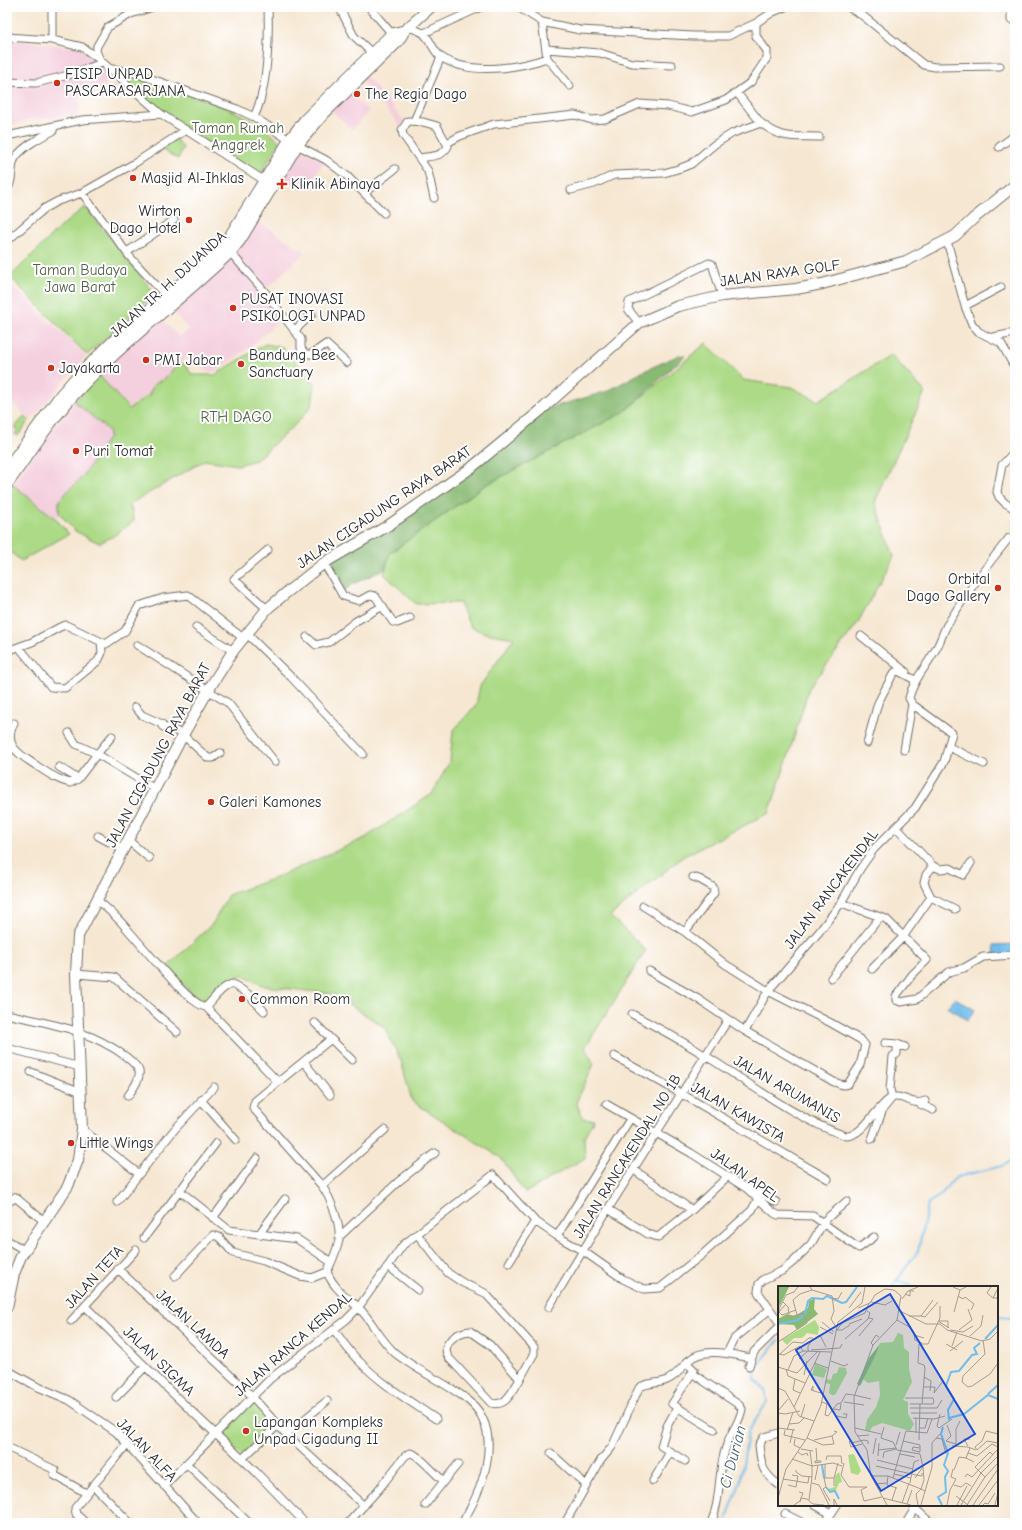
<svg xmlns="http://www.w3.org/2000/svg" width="1022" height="1530" font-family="'Comic Neue',sans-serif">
	<rect width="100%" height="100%" fill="#fff"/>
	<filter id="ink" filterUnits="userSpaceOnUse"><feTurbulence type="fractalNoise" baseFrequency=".025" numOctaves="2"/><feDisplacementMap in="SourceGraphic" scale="8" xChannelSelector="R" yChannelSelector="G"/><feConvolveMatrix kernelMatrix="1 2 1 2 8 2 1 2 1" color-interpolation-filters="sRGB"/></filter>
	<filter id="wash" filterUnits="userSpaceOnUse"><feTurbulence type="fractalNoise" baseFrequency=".012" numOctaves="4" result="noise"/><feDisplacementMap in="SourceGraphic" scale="16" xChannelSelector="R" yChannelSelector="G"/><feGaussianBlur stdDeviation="0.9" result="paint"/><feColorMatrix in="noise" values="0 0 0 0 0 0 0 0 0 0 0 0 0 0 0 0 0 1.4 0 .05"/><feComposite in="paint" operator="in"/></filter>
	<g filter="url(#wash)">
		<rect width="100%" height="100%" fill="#f6e7d2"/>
		<path fill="#f4cfdd" d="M7 39 80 48 96 59 110 78 103 88 79 98 80 113 77 116 34 119 7 127Z
			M365 75 405 122 401 127 362 80Z
			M349 93 369 111 352 130 332 111Z
			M298 148 325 161 303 191 280 176Z
			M255 220 305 252 266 289 235 253Z
			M232 256 283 317 249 348 216 372 206 371 190 353 162 384 129 407 98 374 160 317 179 337 200 321 188 329 171 308Z
			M7 281 86 356 31 420 7 399Z
			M76 399 119 432 56 519 12 484Z"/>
		<path fill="#acda86" stroke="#6c8258" d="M116 71C139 75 161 84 183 92 219 105 253 115 280 142L259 176 163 114Z
			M175 139 183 147 178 159 161 149Z
			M85 207 155 294 87 355 10 277 59 228Z
			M706 343 743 380 791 387 818 401 891 355 925 392 875 502 894 556 857 624 809 688 788 757 769 813 684 856 610 916 646 950 585 1048 594 1064 576 1103 584 1119H594L584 1137 585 1158 525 1193 501 1158 412 1101 401 1061 384 1027 333 994 264 986 241 975 216 990 201 1003 167 967 213 923 228 895 275 878 365 838 432 794 450 761 453 731 476 705 480 686 514 638 485 633 470 627 460 603 416 604 384 574 390 553 484 486 624 412Z
			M265 344 283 347 315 384 312 405 298 422 256 460 238 465 205 460 130 504 134 521 112 537 99 543 75 531 59 513V500L83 476 109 437 108 430 75 402 98 374 129 409 149 395 154 384 164 379 178 364H185L192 375H215Z
			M24 417 29 420 18 436 15 434 18 429 15 427Z
			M12 484 56 519 69 534 21 561 7 549V491Z
			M252 1398 277 1425 242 1457 218 1434Z"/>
		<path fill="#89ba73" stroke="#5a724f" d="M679 355 685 356 624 412 484 486 390 553 385 569 353 584 341 593 324 563 389 524 540 411 608 391 642 372Z"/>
		<path fill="#72bdeb" stroke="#4e748b" d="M1015 944V955L995 956 994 945Z
			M955 998 975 1010 968 1020 947 1007Z"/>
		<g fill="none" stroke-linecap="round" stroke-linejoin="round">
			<path stroke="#72bdeb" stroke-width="2" d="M897 1280 913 1287
				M892 1287 918 1251 928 1203 941 1195 949 1184 957 1177 1002 1166 1015 1159
				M997 1317 1015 1318
				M725 1523 740 1483 748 1432 767 1402 765 1390 755 1379 756 1367 779 1340"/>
		</g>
	</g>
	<g filter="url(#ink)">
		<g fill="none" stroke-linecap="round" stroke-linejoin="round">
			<defs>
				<path id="street" d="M339 7 354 36 372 53
					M369 7 392 34
					M518 7 542 22 580 30 693 36H728L756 23 773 12 785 7
					M848 7 863 16 924 65 935 67 1000 66
					M1011 20V7
					M542 22 547 58 570 86
					M408 27C413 29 422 31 425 35 431 41 434 52 441 57 469 76 518 68 547 58
					M424 33 481 7
					M7 37 52 40 82 47 100 60 161 114 268 183
					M52 40V7
					M546 49 600 53 632 63 672 65
					M100 60 96 51 97 46 108 27 131 14 153 7
					M107 68 135 73 237 109 254 117 297 145 326 160 347 176 364 193 395 169
					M7 82 36 83 69 75 102 63
					M254 117C268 88 269 39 268 7
					M414 121 441 57
					M761 123C783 140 793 136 819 137
					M7 136 82 120 161 114
					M447 143 460 136 494 124 575 115 592 120 605 119 640 104 668 106 692 112 726 100 751 82 767 58V51L756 36V23
					M999 147 1015 135
					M420 158C431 156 443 157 448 146L437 126 423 122 408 121 402 130 403 135 428 171 434 198
					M7 190C13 182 11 172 13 163 16 150 42 136 53 131L54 126
					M571 190 594 184 614 175 664 173 681 168 691 164 715 144 733 133 761 123 737 93
					M82 193 130 257 166 296
					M364 193 384 213
					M7 241 45 208 58 201 82 193 135 163 186 130
					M947 241 965 306 972 324 979 332 1001 343 1015 368
					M127 252 174 220
					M230 252 265 292 301 339V348L305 354H312L326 344 347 363
					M965 306 1001 287
					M639 323 628 309 629 302 709 263 712 264 722 296
					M294 331 312 314
					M993 337 1015 333
					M1015 451 1002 465 997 492 999 497 1005 503 1015 509
					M324 563 343 596 359 601 370 595 375 596 393 622 397 623 410 618
					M267 609 234 579 268 550
					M196 627 233 651
					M247 634 291 677 363 754
					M861 636 906 672
					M307 637 316 645 329 642 356 621 383 606
					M137 645 228 703 275 762
					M19 647 51 687 65 688 98 661 102 653 101 642
					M7 651 32 642 60 627 66 625 106 644 125 631 139 606 163 598 188 595 243 638
					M135 707 142 715 162 724V726L168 730 169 727 183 735 208 758H213L220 753
					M14 723C2 747 21 755 37 766 48 773 57 780 70 783L78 779 97 754 76 744 69 733
					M112 736 97 754 155 789
					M867 743 878 703 892 676 895 672 898 671 915 680
					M949 747 984 764
					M904 750 912 704
					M59 767 78 779
					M98 836 124 850
					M129 841 149 858
					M933 866 940 869 950 868 963 875 971 863
					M931 897 955 909
					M97 900C108 909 119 919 128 930 142 945 189 1005 206 1007
					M841 903 886 919 927 960 912 975 896 996V1000L901 1002 917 999 949 972 964 968 983 957 1015 955
					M643 906 685 932 725 964 768 991 831 1023 861 1040 865 1045 860 1065 848 1084 843 1085 834 1082 745 1031 698 999 649 971
					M685 932 714 893 713 887 699 879 693 877
					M872 969 903 937 931 897 924 883 926 875 933 866 896 827
					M76 974 114 977 177 1032
					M831 978 880 917
					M206 1007 278 1082
					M206 1007C214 999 222 986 233 984L248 994 264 1011
					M7 1014C49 1024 89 1029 125 1056 130 1060 137 1065 139 1071 141 1079 132 1090 128 1096
					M632 1014C657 1027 682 1041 706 1056 749 1083 798 1120 846 1136 862 1137 877 1106 891 1098 902 1093 913 1107 925 1101
					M315 1023 352 1060
					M745 1031 768 991 819 932 841 903 860 869 874 849 915 808 944 762 952 733 912 704 909 698C914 678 928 665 937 647 941 640 943 632 947 625 966 594 986 566 1009 538L1015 536
					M331 1039 255 1101 253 1108 322 1186C331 1199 341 1224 339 1240 337 1251 332 1261 327 1272 334 1289 346 1296 359 1308 372 1321 381 1341 395 1353 416 1370 442 1381 464 1397 507 1427 484 1487 462 1523
					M885 1043 897 1044
					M7 1048 80 1067
					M614 1056 682 1094 828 1179
					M304 1062 330 1095
					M31 1072 81 1092
					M201 1100 236 1140
					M606 1104 691 1153 746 1188 774 1213 778 1215 813 1216 857 1247 859 1248 874 1237
					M920 1104 933 1110
					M82 1129 139 1174
					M872 1139 883 1109 892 1098 890 1089 893 1056 897 1054V1044L905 1047
					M634 1170 692 1210
					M322 1186 385 1130
					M750 1188 776 1202
					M179 1190 229 1230 297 1239 331 1262
					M7 1196 12 1200 15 1197 45 1222
					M117 1202 174 1130 214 1087
					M608 1209 648 1234 658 1237 692 1210 727 1177
					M213 1218 257 1158
					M259 1234 285 1199
					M417 1234 448 1273 463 1283 485 1293 534 1347V1354C526 1366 514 1395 503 1402 499 1404 495 1404 491 1403L449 1358C439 1344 457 1332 470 1331L490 1345 519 1378
					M557 1236 630 1119
					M339 1237 399 1181 435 1153
					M144 1238 216 1143
					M7 1240 24 1250
					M509 1263 535 1221
					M388 1266 418 1290
					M118 1269 248 1392 286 1434 364 1506
					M175 1276 213 1235 219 1237 233 1253 264 1261 300 1276 312 1278 327 1272
					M85 1306 169 1390 256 1472 305 1523
					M549 1307 608 1209 728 1020
					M71 1321 136 1250
					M779 1322 758 1292 759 1284 764 1279 782 1271 793 1262 811 1244 825 1220 847 1201
					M334 1330C342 1340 349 1352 359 1361 381 1384 410 1401 436 1419
					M727 1353 734 1339 769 1310
					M687 1363 694 1370 672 1404 714 1430
					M749 1366 754 1352 779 1327
					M7 1370 36 1386 69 1400 116 1432 198 1523
					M692 1373 739 1405 742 1409C740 1422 731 1432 727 1444 717 1469 722 1498 711 1523
					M116 1397 145 1367
					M677 1408 667 1426 661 1446 685 1461
					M779 1433 764 1437 759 1445C761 1465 762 1473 779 1485
					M286 1434 327 1401
					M7 1447 55 1470 54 1475 86 1493
					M551 1453 586 1485
					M242 1459 278 1425
					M187 1464 249 1523
					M653 1481 670 1452
					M93 1485 130 1523
					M164 1486 270 1379 346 1320 358 1308 403 1245 493 1175 535 1221 557 1236 583 1251 623 1279 644 1289 660 1288 703 1254 752 1210 758 1199
					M425 1505 444 1481
					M815 1505 831 1514
					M785 1514 803 1523
					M86 1523 76 1514 75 1508 128 1443
					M348 1523 378 1490 405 1456 410 1453C418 1453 435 1475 444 1481L458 1464
					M565 1523 601 1460 612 1447 639 1388C646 1382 656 1384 665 1381 676 1377 681 1368 688 1361 703 1346 734 1355 751 1358
					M825 1523 837 1505
					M906 1523 914 1510 919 1512 931 1523"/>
				<path id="secondary" d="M404 31 431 7
					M7 1307 14 1274 21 1256 68 1186 78 1160 82 1129 76 974 78 936 183 735 209 689 233 651 267 609 286 593 324 563 389 525 471 468 540 411 639 323 678 306 722 296 796 289 822 284 906 261 955 236 973 219 1015 185"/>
				<path id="primary" d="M7 469 61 395 76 378 125 330 205 264 224 246 289 141 305 120 392 34 404 31
					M7 484C29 453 53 416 79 389 126 339 181 299 230 252L240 240 297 145 324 113 398 41 404 31"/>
			</defs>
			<use href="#street" stroke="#726d65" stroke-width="9"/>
			<use href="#secondary" stroke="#726d65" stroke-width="12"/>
			<use href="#primary" stroke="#726d65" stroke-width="13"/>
			<use href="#street" stroke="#fff" stroke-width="7"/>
			<use href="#secondary" stroke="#fff" stroke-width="10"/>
			<use href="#primary" stroke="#fff" stroke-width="11"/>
		</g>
	</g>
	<g fill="#c8321e" stroke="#fff" stroke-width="1.5">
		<circle cx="57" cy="83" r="4"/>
		<circle cx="357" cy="94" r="4"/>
		<circle cx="133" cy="178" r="4"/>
		<path d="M280 178h4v4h4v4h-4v4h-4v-4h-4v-4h4z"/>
		<circle cx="189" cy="220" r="4"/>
		<circle cx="233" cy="308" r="4"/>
		<circle cx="146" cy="360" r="4"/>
		<circle cx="241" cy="364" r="4"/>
		<circle cx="51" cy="368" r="4"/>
		<circle cx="76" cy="451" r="4"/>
		<circle cx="998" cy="588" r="4"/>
		<circle cx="211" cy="802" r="4"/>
		<circle cx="242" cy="999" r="4"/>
		<circle cx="71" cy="1143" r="4"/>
		<circle cx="246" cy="1431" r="4"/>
	</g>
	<g text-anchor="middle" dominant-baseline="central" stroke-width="4" stroke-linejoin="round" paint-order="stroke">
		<g font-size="15" fill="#2b2b2b" stroke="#fff" text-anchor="start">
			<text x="65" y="74">FISIP UNPAD<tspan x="65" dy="17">PASCARASARJANA</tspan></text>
			<text x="365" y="94">The Regia Dago</text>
			<text x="141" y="178">Masjid Al-Ihklas</text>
			<text x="291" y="184">Klinik Abinaya</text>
			<text x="181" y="211" text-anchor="end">Wirton<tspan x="181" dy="17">Dago Hotel</tspan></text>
			<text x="241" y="299">PUSAT INOVASI<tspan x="241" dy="17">PSIKOLOGI UNPAD</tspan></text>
			<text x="249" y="355">Bandung Bee<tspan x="249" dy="17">Sanctuary</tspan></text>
			<text x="154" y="360">PMI Jabar</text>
			<text x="59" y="368">Jayakarta</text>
			<text x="84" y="451">Puri Tomat</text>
			<text x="990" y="579" text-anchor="end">Orbital<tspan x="990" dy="17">Dago Gallery</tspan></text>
			<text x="219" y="802">Galeri Kamones</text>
			<text x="250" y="999">Common Room</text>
			<text x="79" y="1143">Little Wings</text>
			<text x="254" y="1422">Lapangan Kompleks<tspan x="254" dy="17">Unpad Cigadung II</tspan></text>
		</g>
		<g font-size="15" fill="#526046" stroke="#fff">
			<text x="238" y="128">Taman Rumah<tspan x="238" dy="17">Anggrek</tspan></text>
			<text x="80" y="270">Taman Budaya<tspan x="80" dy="17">Jawa Barat</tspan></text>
			<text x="236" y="417">RTH DAGO</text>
		</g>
		<g font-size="15" fill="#2b2b2b" stroke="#fff">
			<text transform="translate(780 273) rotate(-8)">JALAN RAYA GOLF</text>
			<text transform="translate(168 284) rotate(-42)">JALAN IR. H. DJUANDA</text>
			<text transform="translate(384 507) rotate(-34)">JALAN CIGADUNG RAYA BARAT</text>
			<text transform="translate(158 755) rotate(-62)">JALAN CIGADUNG RAYA BARAT</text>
			<text transform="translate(831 889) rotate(-53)">JALAN RANCAKENDAL</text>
			<text transform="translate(787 1089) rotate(30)">JALAN ARUMANIS</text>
			<text transform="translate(738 1112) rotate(30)">JALAN KAWISTA</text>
			<text transform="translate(627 1156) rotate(-58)">JALAN RANCAKENDAL NO 1B</text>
			<text transform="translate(745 1175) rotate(36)">JALAN APEL</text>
			<text transform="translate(94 1277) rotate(-48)">JALAN TETA</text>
			<text transform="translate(193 1324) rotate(43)">JALAN LAMDA</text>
			<text transform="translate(293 1344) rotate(-41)">JALAN RANCA KENDAL</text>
			<text transform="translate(159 1361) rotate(44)">JALAN SIGMA</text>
			<text transform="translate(147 1450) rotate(47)">JALAN ALFA</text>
		</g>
		<g font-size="16" font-style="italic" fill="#445e6e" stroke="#fff">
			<text transform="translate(733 1457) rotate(-75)">Ci Durian</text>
		</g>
	</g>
	<g transform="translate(778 1286)">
		<rect width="220" height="220" fill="#f6e7d2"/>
		<path d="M37 34 41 41 40 49 29 47 24 52H16L9 59 4 54ZM120 47 125 49 126 62 131 66V83L134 96 125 114 130 116V128L136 138 132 145 104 137 94 141 92 145 87 144 89 134 98 121 102 109 101 95 90 97 85 93 102 57 115 56ZM37 78 49 83 46 92 34 89ZM61 81 68 82 69 87 57 109H54L51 107 52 98 47 97 48 93 53 94 55 88 59 87ZM76 168 83 185 80 189 73 187 70 169ZM61 186 64 196 61 197 57 206H52L50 203 57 201V190Z" fill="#acda86"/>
		<path d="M0 1H11L0 23ZM37 12 36 23 40 28 19 44 16 39 0 38V33L9 28 17 30 30 22 31 15ZM101 59 98 68 82 100 79 98 91 72Z" fill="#89ba73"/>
		<path fill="none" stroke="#72bdeb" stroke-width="2" d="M0 38 20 34 27 28 30 15 34 12 45 13 49 10 64 17 68 16 79 1M207 53 220 39M210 108 220 99M171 132 186 128 210 109 220 113M171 134 170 124 176 113 168 100 173 86 181 85 194 69 199 68 196 62 202 57M44 179 46 192M48 201 52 206 57 205 61 213M164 219 160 211 168 206 167 191 170 185 166 179 170 167 163 148 165 141"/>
		<path fill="none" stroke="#a59c8f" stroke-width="1" d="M32 1 34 4 54 10 56 25 53 33 58 41M175 1 182 4 188 1M213 1 209 7 215 12M219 4 215 12H220M127 8 132 10V5H136M180 10 185 13 187 11 196 18 193 24M54 12 60 13 64 6M124 13 130 5 140 1M5 16 10 21 11 28M93 16 107 19 114 15M71 22 83 6M80 22 92 17 97 9 107 3 116 4 123 10 119 34 95 59 76 111 77 146 89 164 93 190 109 219M2 25 1 23 8 9 16 6 20 1M122 25 148 38H162L169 44 204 55 212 53 220 45M1 26 4 29 18 24M176 26 182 4M0 27 8 18M19 29 15 14 22 8 34 4M131 30H143L155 14M143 30 147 31 160 16M119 34 133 42M160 35 171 42M161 35H170V42M44 36 56 46M71 38 84 33M42 41 55 48M58 44H64L72 39M59 44 64 37 87 27 91 17M172 44 185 46 195 40M181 44 194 34 190 23M81 50 95 33 91 32M192 50 203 40 205 29M36 53 42 49 48 61M67 53 90 33 92 27 89 25M205 54 207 68 185 90 184 96 190 101 194 100 212 88 220 77M0 56 29 37 25 27 13 31M144 57 137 54 136 49 146 52M168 58 179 64M95 59 93 57 98 49 101 51M174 60 179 46M30 64V60L35 53M33 64 62 62 64 58M172 65 185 55M0 68 6 69 22 60 25 65M2 68 15 56 25 57 31 52H35M21 73 31 64M53 75 66 80 70 78M36 77 50 82M0 81 19 87 39 66M8 83 10 90 27 97M10 84 16 70 25 65 53 66M26 89 29 75M146 91 153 95 152 105M17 93 15 104 22 107M145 101H157L156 107M0 102 7 105 21 130 36 135M35 105V100L33 104 46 108M156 107 165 95M76 109 93 113M127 112H155L156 115 155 118H132M44 116 49 118 47 129 50 130 59 118 63 117 68 108 76 109M66 116 86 119M144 118 147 82 146 79 140 77 141 58H150L162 32V20M16 121 42 66M132 122H159L164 114M56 123 62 124 63 118M0 125 10 113M0 127 7 128 22 125M133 127H159M162 128 159 140 161 142 174 133M59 130 68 132 69 128H65M23 131 27 118M135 132 156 133 167 130M11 138 21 137 26 132M169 139 173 150 168 155 178 158M106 141 103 152 115 156 119 164 142 168 145 181M0 142 17 144M77 142 103 148M141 142H147L150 132M7 144 6 149 27 154M9 144 15 126M138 147V132M79 150 91 149M29 152 45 159 56 158M158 152 164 153 168 168M17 153 16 159 22 162M36 154 54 150M141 154 142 118M71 155 73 161 84 158M125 155 142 159V166L134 164 135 161 142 162M12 157 15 144M73 157 86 154 90 155V158M56 158 54 150 59 146 56 145M118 159 122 146M174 160 190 161 198 164M178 160V143L182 135M190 160 186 153H192M38 162 39 175M192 162 188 172 196 176M23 163 35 165M100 164 118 162M199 164 197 161 204 155 208 145 220 148M199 164 209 155 220 157M32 165 34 180M20 166 24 169 29 167 30 170M190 167 199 170 214 158 220 161M95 168 98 152M122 168 137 171M100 170 101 157M105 172 106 166 118 163M14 173 34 180 55 177 64 180M48 174 49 170H63L64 178M99 174 135 183M43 175V176L37 177V175ZM66 177 63 189 71 201H89L83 204M47 178V192M98 180 138 189 144 190V187M18 184V186L24 190 34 191V180M176 184 181 171 188 172M116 188 133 192M93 190H110L143 203M110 190 109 199 119 202M187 191 189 188 194 191 220 163M207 191 220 177M56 192 60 177M115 192 128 145 149 147 154 133M137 192 145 181 146 194 143 203M5 193 30 197 31 190M37 194 40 179M34 197 41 199 51 219M132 197 136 176 141 174M97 198 109 197M10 199 18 201 20 190 14 189M176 199 183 201 188 197 193 200M83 204 86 215 104 211M178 210 190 219M0 212 8 183 29 152 43 119 60 36 84 17 87 1M105 212 133 219M31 214 34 191M114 214 118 202M52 215 45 203 48 201 46 192H56V200M22 216 23 212 29 213 35 218 46 219M124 217 131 197M129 218 134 204M16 219 22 215 25 207 21 206M56 219V213L59 219M140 219 138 208 143 203 147 205M143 219 154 181V157L162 148M169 219 172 204 178 193 173 191 175 183M179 219 189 200M183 219 203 187 220 170M189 219 207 191 197 181 212 166 215 169M195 219 220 183M201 219 220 194M205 219 207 217 210 218 217 207M217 219 220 206"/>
		<path fill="#1d4ed8" fill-opacity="0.15" stroke="#1d4ed8" stroke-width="2" d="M112 8 197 148 103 205 18 64Z"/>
		<rect width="220" height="220" fill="none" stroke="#2b2b2b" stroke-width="2"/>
	</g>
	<rect width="1022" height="1530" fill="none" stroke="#fff" stroke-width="24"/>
</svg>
